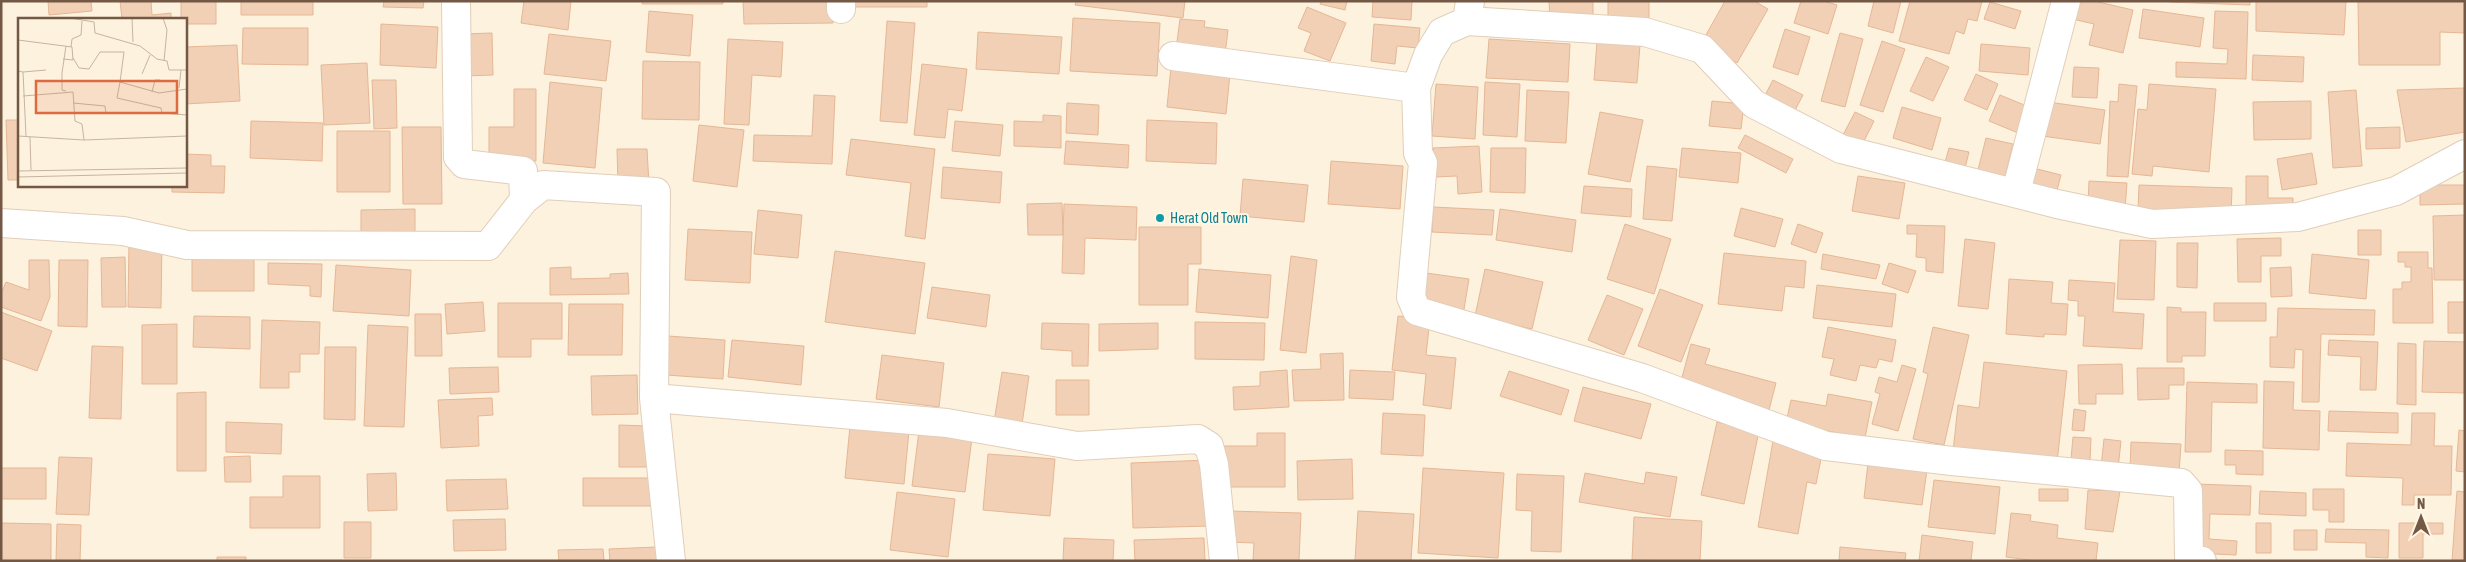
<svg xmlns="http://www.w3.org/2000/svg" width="2466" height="562" font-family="'Asap Condensed',sans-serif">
	<rect width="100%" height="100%" fill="#fdf2de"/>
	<path fill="#f2d0b5" stroke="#e5b795" d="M48 1H91L92 11 49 15Z
		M120 1H151L152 15 171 13V19H122Z
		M181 1H216V24H185V19H181Z
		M241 1H313V15H241Z
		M384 1H424L423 8 383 7Z
		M524 1H571L568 30 521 23Z
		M642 1H723V4H642Z
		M743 1H833V23L744 24Z
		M855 1H927V7H855Z
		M1076 1H1185L1183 18 1075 5Z
		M1321 1H1347L1345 10 1320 4Z
		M1373 1H1412L1411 20 1372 17Z
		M1549 1H1593V19L1550 20Z
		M1608 1H1649V22L1608 23Z
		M1725 1H1754L1768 9 1737 63 1702 42Z
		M1801 1H1824L1837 5 1828 34 1794 23Z
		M1874 1H1901L1893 33 1868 26Z
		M1910 1H1982L1977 21 1968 19 1964 34 1956 31 1949 54 1899 41Z
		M2071 1H2094L2133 10 2123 53 2089 45 2094 24 2068 18Z
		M2169 1H2250V5L2169 2Z
		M2256 1H2346L2344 35 2256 31Z
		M2358 1H2465V33L2440 32V65H2359Z
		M1990 2 2021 11 2015 29 1984 19Z
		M1307 7 1346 23 1330 61 1304 51 1311 33 1298 28Z
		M2143 9 2204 18 2200 47 2139 38Z
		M649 11 693 15 690 56 646 52Z
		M2215 11 2248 12 2246 79 2176 77V62L2227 64 2228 49 2213 48Z
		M1073 18 1160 23 1157 76 1070 71Z
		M1180 19 1205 21 1204 27 1228 30 1225 55 1176 49Z
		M887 21 915 23 907 123 880 121Z
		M381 24 438 27 436 68 380 65Z
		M1374 24 1420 28 1418 48 1397 46 1395 64 1371 61Z
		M243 28H308V65L242 64Z
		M1785 29 1810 37 1798 75 1773 67Z
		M978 32 1062 37 1059 74 976 69Z
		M492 33 493 75 464 76 463 34Z
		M1840 33 1863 39 1845 107 1821 101Z
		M549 34 611 41 606 81 544 74Z
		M728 39 783 42 781 77 752 75 749 125 724 124Z
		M1489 39 1570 44 1568 82 1486 78Z
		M1882 41 1905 49 1883 112 1860 105Z
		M1597 42 1640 45 1637 83 1594 80Z
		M1981 44 2030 48 2028 75 1979 71Z
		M237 45 240 101 185 104V47Z
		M2253 55 2304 57 2303 82 2252 80Z
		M1926 57 1949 67 1933 101 1910 91Z
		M643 61 700 62 699 120 642 119Z
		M367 63 370 123 324 125 321 65Z
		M922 64 967 69 962 111 948 109 945 138 914 135Z
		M1171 67 1230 74 1226 114 1167 107Z
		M2074 67 2099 68 2097 98 2072 97Z
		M1976 74 1998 84 1987 110 1964 100Z
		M372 80H396L397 128 374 129Z
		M1773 80 1803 95 1792 116 1762 101Z
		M550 82 602 88 595 168 543 163Z
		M1485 82 1520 84 1517 137 1483 135Z
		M1436 84 1478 87 1475 139 1432 136Z
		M2119 84 2137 86 2128 177 2107 176 2110 101 2118 102Z
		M2149 84 2216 89 2209 172 2153 166 2152 176 2132 174 2138 109 2147 110Z
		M2465 88V132L2406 142 2397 90Z
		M514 89H536V161H489V127H514Z
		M1527 90 1569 92 1566 143 1525 141Z
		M2356 90 2362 166 2333 168 2328 92Z
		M814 95 835 96 832 164 753 161 754 135 812 136Z
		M2000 95 2034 109 2023 135 1989 121Z
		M1712 101 1744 104 1741 129 1709 126Z
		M2311 101V139L2254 140 2253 102Z
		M2048 102 2105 110 2100 144 2042 136Z
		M1067 103 1099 105 1098 135 1066 133Z
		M1902 107 1941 118 1932 150 1893 138Z
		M1600 112 1643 120 1630 182 1588 174Z
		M1855 112 1874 121 1862 145 1843 135Z
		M1043 115 1061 116V148L1014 146V121L1043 122Z
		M6 120H19V180H8Z
		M1147 120 1217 123 1216 164 1146 161Z
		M251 121 323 123 322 161 250 158Z
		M955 121 1003 125 1000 156 952 151Z
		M699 125 744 130 737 187 693 181Z
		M402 127H441L442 204H403Z
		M2400 127V148L2366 149V128Z
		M337 131H390V192H337Z
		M1745 135 1793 159 1786 173 1738 148Z
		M1986 138 2013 144 2004 181 1977 174Z
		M851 139 935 149 925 239 905 236 911 183 846 175Z
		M1066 141 1129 145 1128 168 1064 164Z
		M1479 146 1482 192 1458 194 1457 176 1435 177 1433 148Z
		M1491 148H1526L1525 193 1490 192Z
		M1682 148 1741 153 1738 183 1679 177Z
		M1949 148 1969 152 1963 176 1943 170Z
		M617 149H647L649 184 618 185Z
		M2312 153 2317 184 2282 190 2277 159Z
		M185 154 211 155V166H225L224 193 172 192V185H185Z
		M1331 161 1403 166 1400 209 1328 204Z
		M1647 166 1677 169 1672 221 1643 219Z
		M943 167 1002 172 1000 203 941 198Z
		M2033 168 2061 175 2055 198 2027 191Z
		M1858 176 1905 183 1899 219 1852 211Z
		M2246 176H2268V198H2293V212L2246 213Z
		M1243 179 1308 185 1304 222 1240 216Z
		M2089 181 2127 183 2125 209 2088 207Z
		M2139 185 2232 188 2231 215 2138 211Z
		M2420 185H2465V204L2420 205Z
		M1584 186 1632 189 1631 217 1581 213Z
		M1062 203 1063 235H1028L1027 204Z
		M1064 204 1137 207 1136 240 1085 238 1084 274 1062 273Z
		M1433 207 1494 210 1492 235 1432 232Z
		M1741 208 1783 219 1775 247 1734 236Z
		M415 209V232H361V210Z
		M1500 209 1576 220 1572 252 1496 240Z
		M758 210 802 215 798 258 754 254Z
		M2465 215V280H2434L2433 216Z
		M1625 224 1671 239 1654 294 1607 279Z
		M1798 224 1823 233 1816 253 1791 244Z
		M1907 225 1945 226 1943 273 1926 271V258L1916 257 1917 234H1907Z
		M1139 227H1201V264H1188V305H1139Z
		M688 229 752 232 750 283 685 280Z
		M2358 230H2381V255H2358Z
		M2281 238V256H2261V282H2238L2237 239Z
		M1965 239 1995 243 1988 309 1958 306Z
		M2120 240 2156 241 2154 300 2117 299Z
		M129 241H162L161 308 128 307Z
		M2177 243H2198L2197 288 2177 287Z
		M835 251 925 263 915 334 825 322Z
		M2398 252H2428V268H2432L2433 323H2393V289H2402V282H2411V267H2405V262H2398Z
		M1724 253 1806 261 1804 288 1785 286 1782 311 1718 304Z
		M1823 254 1880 265 1876 279 1821 269Z
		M2312 254 2369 260 2366 299 2309 293Z
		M192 255H254V291H192Z
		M1291 256 1317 260 1306 353 1280 350Z
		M125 257 126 307H102L101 258Z
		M29 260H49L50 297 41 321 1 307V294L6 282 29 290Z
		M59 260H88L87 327 58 326Z
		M268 263 322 264 321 297 310 296V286L268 284Z
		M1889 263 1916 271 1908 293 1882 284Z
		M336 265 411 270 409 316 333 311Z
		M571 267V279L610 278V274L628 273 629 294 550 295V268Z
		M2291 267 2292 296 2271 297 2270 268Z
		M1199 269 1271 275 1268 318 1196 312Z
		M1485 269 1543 282 1532 329 1475 316Z
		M1426 273 1469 279 1463 315 1420 308Z
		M2009 279 2053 282 2051 303 2068 304 2066 335 2044 334V337L2006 334Z
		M2069 280 2115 283 2113 312 2144 314 2142 349 2083 346 2085 316H2078V301L2068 300Z
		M1817 285 1896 294 1892 327 1813 318Z
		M932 287 990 295 986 327 927 318Z
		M1660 289 1703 305 1681 362 1638 346Z
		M1607 295 1643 309 1624 355 1588 340Z
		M483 302 485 331 447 334 445 304Z
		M2448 302H2465V333H2448Z
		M498 303H562V339H531V357H498Z
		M2214 303H2266V321H2214Z
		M569 304H623L622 355H568Z
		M2167 307 2181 308V312H2206L2205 356H2182V362H2167Z
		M2278 308 2375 310 2374 335 2321 334 2319 402H2302L2303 350 2295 349 2294 368 2270 367V337H2277Z
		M1 312 52 331 37 371 1 358Z
		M415 314H441L442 356H415Z
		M194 316 250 317V349L193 347Z
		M1398 316 1430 319 1426 355 1456 358 1451 409 1423 405 1426 374 1392 370Z
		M262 320 320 322 319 354H300V372H289V388H260Z
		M1195 322 1265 323 1264 360 1195 359Z
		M1042 323 1089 324 1088 366H1072V351L1041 349Z
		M1158 323V349L1099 351V324Z
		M177 324V384H142V325Z
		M368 325 408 327 404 427 364 426Z
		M1828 327 1896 340 1892 362 1879 359 1876 368 1860 365 1856 381 1830 375 1834 359 1822 357Z
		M1933 327 1969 335 1944 445 1913 439 1928 374 1923 372Z
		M668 336 725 340 723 379 666 375Z
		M732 340 804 346 801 385 728 377Z
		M2329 340 2378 342 2376 390H2360L2361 357 2328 355Z
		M2424 341 2465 342V393L2422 392Z
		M2398 343 2416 344V405L2397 404Z
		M1691 344 1710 349 1705 364 1776 383 1769 410 1680 385Z
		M92 346 123 347 121 419 89 418Z
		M325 347H356L355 420 324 419Z
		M1343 353 1344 400 1294 401 1292 370 1321 369 1320 354Z
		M882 355 944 363 939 407 876 399Z
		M1984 362 2067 371 2057 463 1953 452 1958 405 1979 408Z
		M2122 364 2123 394H2096V404H2079L2078 365Z
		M1902 365 1916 369 1898 431 1872 424 1880 394 1875 392 1879 377 1897 382Z
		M498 367 499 392 450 394 449 368Z
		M2137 368H2184V385H2169V399L2138 400Z
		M1287 370 1289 407 1234 410 1233 387 1260 386V372Z
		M1350 370 1395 372 1393 400 1349 398Z
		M1509 371 1569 390 1561 415 1500 396Z
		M1002 372 1029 376 1021 431 993 428Z
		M637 375 638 414 592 415 591 376Z
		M1056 380H1089V415H1056Z
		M2264 381 2294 382 2293 410 2320 411 2319 450 2263 448Z
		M2187 382 2257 384V403L2212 402 2211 452H2185Z
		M1583 387 1651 404 1641 439 1574 421Z
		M206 392V471H177V393Z
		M1828 394 1872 402 1865 438 1786 423 1791 400 1826 406Z
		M492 398 493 415 478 416 479 446 441 448 438 400Z
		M2074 409 2086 411 2084 431 2072 430Z
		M2329 411 2398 413V433L2328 431Z
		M1383 413 1425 415 1423 456 1381 454Z
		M2412 413H2435L2434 446H2452L2451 495H2414V505H2402L2403 478 2346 476 2347 443 2411 445Z
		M226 422 282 424 281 454 226 452Z
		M1717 422 1759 431 1744 504 1701 495Z
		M619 425 649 426V467H619Z
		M850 426 909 431 904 484 845 478Z
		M2459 430 2465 431V472L2456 471Z
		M919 431 972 438 965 492 912 486Z
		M1257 433H1285V487H1218V446H1257Z
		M1774 435 1823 449 1816 484 1807 482 1798 534 1758 527Z
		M2073 437 2091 438 2090 461 2071 459Z
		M2104 439 2121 441 2118 469 2101 467Z
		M2131 442 2181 444 2179 473 2130 471Z
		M2225 450 2263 451V475L2236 474V465H2225Z
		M988 454 1055 459 1050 516 983 510Z
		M250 456 251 482H225L224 457Z
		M59 457 92 458 89 515 56 514Z
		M1352 459 1353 499 1298 500 1297 461Z
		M1209 460 1210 526 1133 528 1131 463Z
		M1868 463 1927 470 1922 505 1864 498Z
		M1 468H46V499H1Z
		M1423 468 1504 473 1498 558 1418 553Z
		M1646 472 1677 477 1670 517 1579 502 1585 473 1644 484Z
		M396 473 397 510 368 511 367 474Z
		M1517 474 1564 476 1561 552 1531 551 1532 511 1516 510Z
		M283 476H320V528H250V497H283Z
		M583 478H652V506H583Z
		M506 479 508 509 447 511 446 480Z
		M1934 480 2000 487 1995 534 1928 527Z
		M2196 484 2251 486 2250 515 2210 514 2209 539 2237 541 2236 555 2193 553Z
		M2039 489H2068V501H2039Z
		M2313 489H2344V522H2329V510H2313Z
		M2088 490 2120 491 2113 532 2085 529Z
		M2260 491 2306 493V516L2259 514Z
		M2457 491 2465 492V561H2452Z
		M897 492 955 499 948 557 890 550Z
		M1229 511 1301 513 1299 561H1253L1254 543 1228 542Z
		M1358 511 1414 514 1411 561H1355Z
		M2011 513 2031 515 2030 521 2058 525 2057 538 2098 543 2096 561H2037L2006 557Z
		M1634 517 1702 521 1700 561 1632 560Z
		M505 519 506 550 454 551 453 520Z
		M344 522H371V558H344Z
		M1 523 51 524V561H1Z
		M2256 523H2271V553H2256Z
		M2399 523H2443V534H2423V558H2399Z
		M57 524 81 525 80 561H56Z
		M2326 529 2389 530 2388 558 2366 557V543L2325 542Z
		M2294 530H2317V550H2294Z
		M1922 535 1973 542 1971 561H1919Z
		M1064 538 1114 540 1113 561H1063Z
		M1204 538 1205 561H1135L1134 540Z
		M657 547V561H610L609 549Z
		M1840 547 1906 553 1905 561H1839Z
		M603 549 604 561H559L558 550Z
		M217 557H246V561H217Z"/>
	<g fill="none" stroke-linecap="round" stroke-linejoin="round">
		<defs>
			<path id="street" d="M456 1 458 157 464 164 523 171 524 200
				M841 1V9
				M1470 1 1467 21 1645 32 1702 49 1754 104 1841 149 2057 204 2152 224 2298 217 2396 191 2465 154
				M1467 21 1442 32 1428 55 1416 88 1418 153 1423 163 1411 297 1417 311 1642 378 1826 446 1952 461 2181 483 2188 491 2189 557 2193 560 2202 561
				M1173 56 1416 88
				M2016 192 2066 1
				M1 223 123 231 187 245 488 246 524 200 543 185 656 192 654 398 671 561
				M654 398 947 423 1077 446 1198 439 1209 446 1214 464 1224 561"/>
		</defs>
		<use href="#street" stroke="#e0ceba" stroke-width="30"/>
		<use href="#street" stroke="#fff" stroke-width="28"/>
	</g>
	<circle fill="#0f9aa8" stroke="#fff6e5" stroke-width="2" cx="1160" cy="218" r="5"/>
	<g text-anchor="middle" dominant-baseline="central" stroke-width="4" stroke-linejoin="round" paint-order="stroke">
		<g font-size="14" fill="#0d838f" stroke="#fff6e5" text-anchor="start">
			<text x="1170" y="218">Herat Old Town</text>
		</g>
	</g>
	<g transform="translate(18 18)">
		<rect width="169" height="169" fill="#fdf2de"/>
		<path fill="none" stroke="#c6b4a1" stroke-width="1" d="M52 0 76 4 77 15 122 28 139 41 149 43 151 52H169M114 0 115 24M145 0 149 12 146 43M0 22 54 29 55 42 45 41M48 28 44 55V72L48 73M53 29 54 21 63 17 64 3M55 40 61 50 71 51 82 34H106L102 64 141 75 169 71M0 53 5 54 8 118M5 54 28 52M124 56 132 37M102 64 99 80 143 90 144 95 169 97M161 70 163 52M134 74 137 62H142M5 78 55 74 57 103 64 106 66 122M55 85 87 88 88 96M0 118 66 122 169 118M12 119 13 152M0 153 169 150M0 159 169 155"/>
		<path fill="#de6a40" fill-opacity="0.15" stroke="#de6a40" stroke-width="2.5" d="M18 63H159V95H18Z"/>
		<rect width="169" height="169" fill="none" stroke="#735846" stroke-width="2.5"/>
	</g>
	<rect width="2466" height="562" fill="none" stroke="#735846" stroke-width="5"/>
	<g transform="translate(2421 517)" stroke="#fff6e5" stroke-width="4" paint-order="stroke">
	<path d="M0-4L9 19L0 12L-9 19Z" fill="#735846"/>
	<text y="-8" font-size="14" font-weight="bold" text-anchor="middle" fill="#735846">N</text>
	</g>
</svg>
